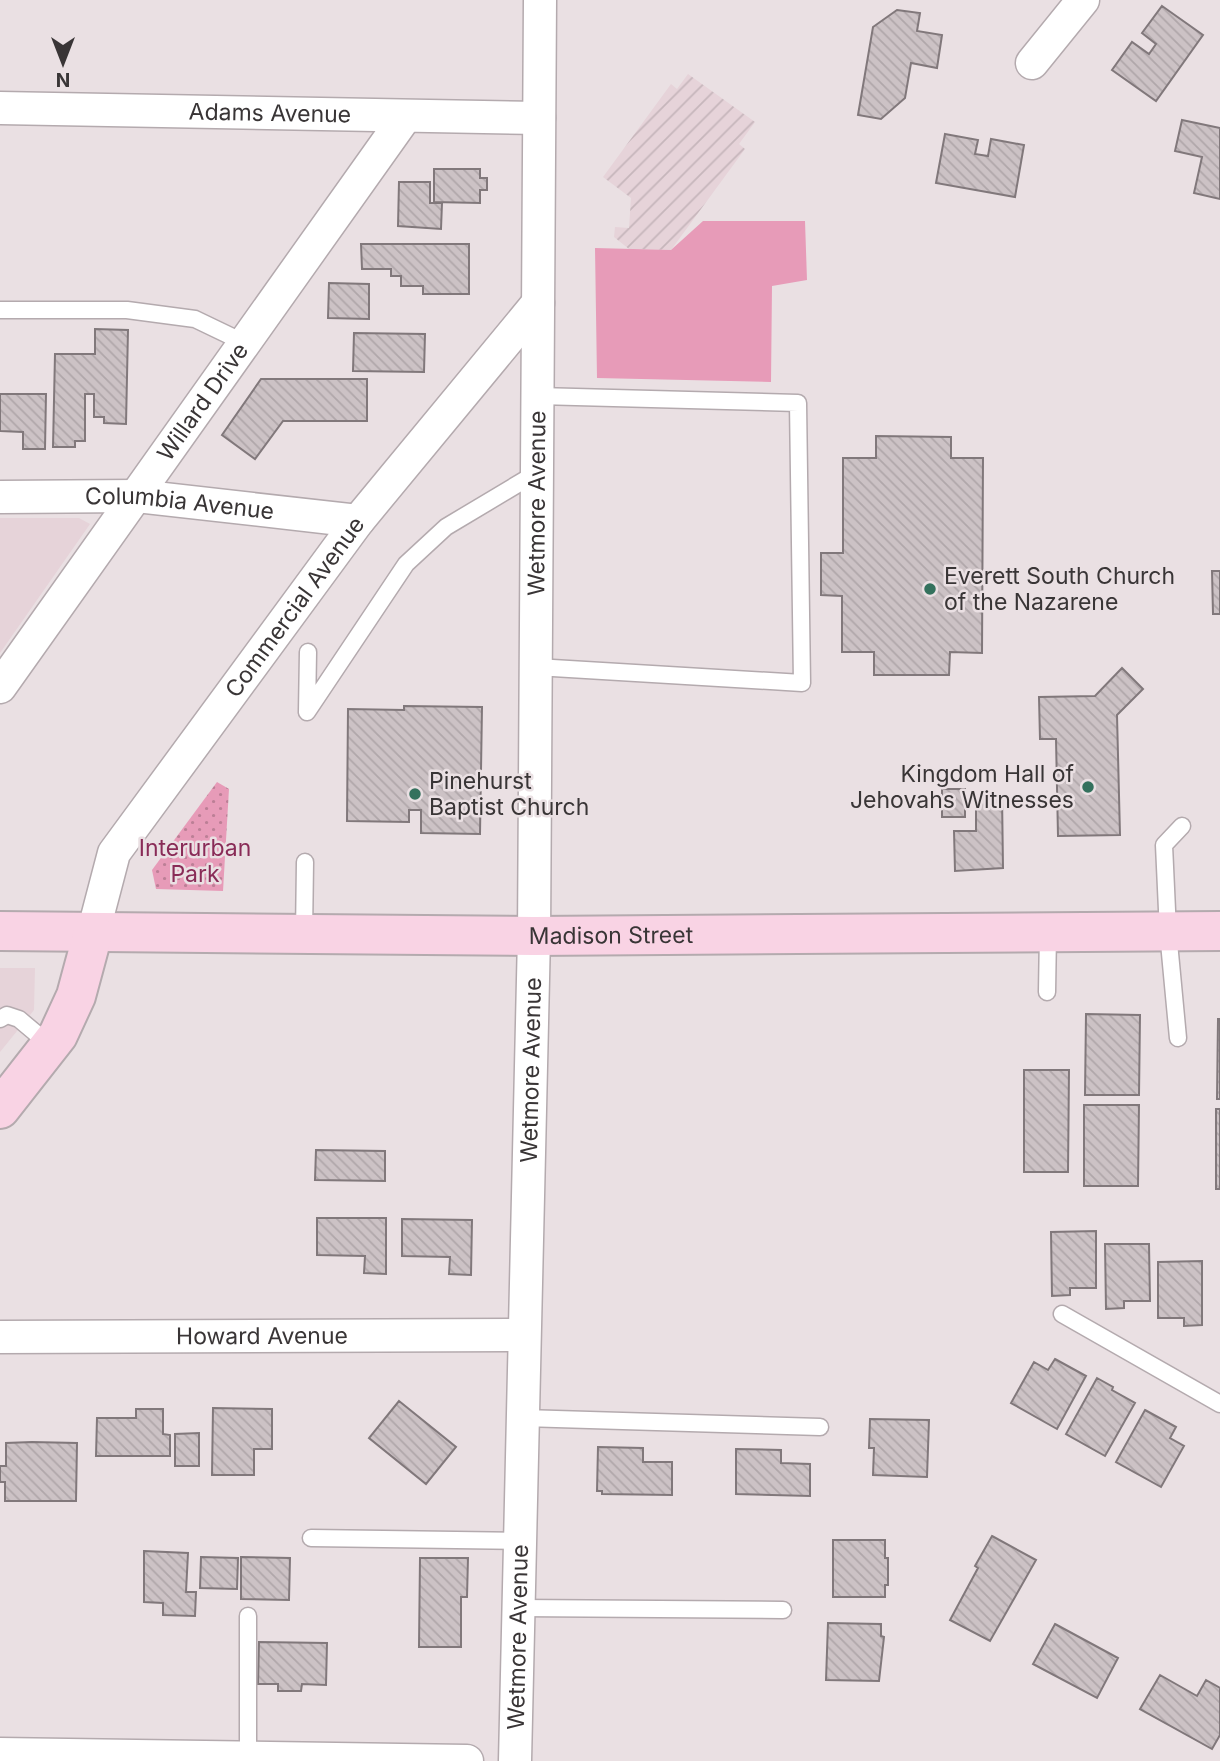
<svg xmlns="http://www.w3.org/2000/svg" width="1220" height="1761" font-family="Inter,sans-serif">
	<defs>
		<pattern id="industrial-furrows" width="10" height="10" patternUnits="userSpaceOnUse" patternTransform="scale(1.75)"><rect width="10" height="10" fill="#e6d3d9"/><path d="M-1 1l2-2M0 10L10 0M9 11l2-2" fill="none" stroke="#c6b6bb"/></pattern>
		<pattern id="park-dots" width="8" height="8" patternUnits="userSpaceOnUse" patternTransform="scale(1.75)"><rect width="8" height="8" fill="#e79bb8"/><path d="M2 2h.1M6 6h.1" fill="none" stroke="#bc7f96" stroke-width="1.8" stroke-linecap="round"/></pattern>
		<pattern id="building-back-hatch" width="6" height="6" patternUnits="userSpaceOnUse" patternTransform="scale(1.75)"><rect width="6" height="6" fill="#ccc2c5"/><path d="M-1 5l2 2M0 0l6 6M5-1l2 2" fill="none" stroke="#b0a7aa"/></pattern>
	</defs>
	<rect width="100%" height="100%" fill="#eae0e3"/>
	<path fill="#e6d3d9" d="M0 518H79L90 524 0 653Z
		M0 968H35L34 1010 0 1052Z"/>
	<path fill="url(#industrial-furrows)" d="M688 74 755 122 739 144 745 149 671 250 629 249 614 237 615 227 629 228 631 198 603 177 671 84 677 89Z"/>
	<path fill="#e79bb8" d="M703 221H805L807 280 772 286 771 382 597 378 595 248 671 250Z"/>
	<path fill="url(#park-dots)" d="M217 782 229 789 223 891 156 889 152 870Z"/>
	<path fill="url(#building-back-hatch)" stroke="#81787b" stroke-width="2" d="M1162 6 1203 35 1156 101 1112 70 1132 42 1149 54 1156 44 1142 33Z
		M897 10 920 13 917 31 942 35 937 68 911 63 905 98 881 119 858 115 873 27Z
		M1182 120 1220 128V199L1194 193 1202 157 1175 151Z
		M945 134 978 140 975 154 988 156 991 139 1024 145 1015 197 936 183Z
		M434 169H480V178H487V190H480V203L434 202Z
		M399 182H430V203H442L441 229 398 226Z
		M361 244H469V294H423V286H401V276H391V269H362Z
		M329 283 369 284V319L328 318Z
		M95 329 128 330 126 424 104 423V417H94V394H85V441H75V447H53L55 354H95Z
		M354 333 425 334 424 372 353 371Z
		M261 379H367V421H283L255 459 222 435Z
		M0 394H46L45 449H23V432L0 431Z
		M876 436 951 437V458H983L982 653 950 652 949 675H874V652H842V596L821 595V553H843V458H876Z
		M1212 571H1220V614H1213Z
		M1122 668 1143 689 1117 715 1120 835 1058 836 1056 739H1040L1039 697 1095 696Z
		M404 706 482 707 480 834 421 833V810H409V822L347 821 348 709 404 710Z
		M942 789H965V817H942Z
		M1002 795 1003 868 955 871 954 831H976V796Z
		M1086 1014 1140 1015 1139 1095H1085Z
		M1218 1019H1220V1099H1217Z
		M1024 1070H1069L1068 1172H1024Z
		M1084 1105H1139L1138 1186H1084Z
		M1216 1109H1220V1189H1216Z
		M316 1150 385 1151V1181L315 1180Z
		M317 1218H386V1274L364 1273 365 1256 317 1255Z
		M402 1219 472 1220 471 1275 449 1274 450 1257 402 1256Z
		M1096 1231V1288H1070V1295L1052 1296 1051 1232Z
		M1105 1244H1149L1150 1301H1124V1308L1106 1309Z
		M1202 1261V1325L1184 1326V1318H1158V1262Z
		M1055 1359 1086 1376 1057 1429 1011 1403 1034 1362 1048 1370Z
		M1097 1378 1113 1387 1112 1390 1135 1403 1105 1456 1066 1434Z
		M399 1401 456 1447 426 1484 369 1438Z
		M213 1408 272 1409V1449H254V1475H212Z
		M136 1409H163V1434L170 1435V1456H96L97 1418H136Z
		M1145 1410 1176 1427 1170 1438 1184 1446 1161 1487 1116 1462Z
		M870 1419 929 1420 927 1477 873 1475 874 1448H869Z
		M199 1433V1466H175V1434Z
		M32 1442 77 1443 76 1501H5V1482H0V1466H6V1443Z
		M598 1447 643 1448V1462H672V1495L602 1494V1491H597Z
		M736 1449 781 1450V1463L810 1464V1496L736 1494Z
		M992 1536 1036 1560 990 1641 950 1620 978 1568 975 1566Z
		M833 1540H885V1558H888V1585H885V1597H833Z
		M144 1551 188 1553 186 1592H196L195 1616 163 1615V1603L144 1602Z
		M201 1557 238 1558 237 1589 200 1588Z
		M241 1557 290 1558 289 1600 241 1599Z
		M420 1558H468L467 1597H461V1647H419Z
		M828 1623 881 1624V1636L884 1637 879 1681 826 1680Z
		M1055 1624 1118 1658 1097 1698 1033 1664Z
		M259 1642 327 1643 326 1685 302 1684 301 1691H278V1684H258Z
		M1160 1675 1197 1696 1206 1680 1220 1688V1735L1212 1749 1140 1709Z"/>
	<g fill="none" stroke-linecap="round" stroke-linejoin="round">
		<defs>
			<path id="lane" d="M0 310H127L195 319 245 343
				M536 667 802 683 798 403 538 396
				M307 712 406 564 446 527 538 472
				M307 712 308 652
				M304 934 305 862
				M1047 992 1048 933
				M0 1019 7 1015 19 1019 50 1045
				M1178 1038 1168 932 1164 845 1182 826
				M1062 1314 1220 1404
				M523 1418 820 1427
				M311 1538 520 1541
				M518 1608 783 1610
				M248 1616V1757"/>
			<g id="street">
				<path d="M1032 63 1083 0"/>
				<path id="s1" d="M0 108 539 118"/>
				<path id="s2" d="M0 497 137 496 358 521"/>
				<path id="s3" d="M0 687 405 117"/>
				<path id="s4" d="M93 933 114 853 358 521 538 303"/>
				<path id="s5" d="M0 1337 524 1335"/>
				<path d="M0 1754 467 1761"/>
				<path id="s6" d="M515 1761 534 936 540 0"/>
			</g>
			<g id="secondary">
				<path id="s7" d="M0 931 534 936 1220 931"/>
				<path d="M0 1109 58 1035 76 996 93 933"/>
			</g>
		</defs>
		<use href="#lane" stroke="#b4aaae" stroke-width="19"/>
		<use href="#street" stroke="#b4aaae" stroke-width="35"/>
		<use href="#secondary" stroke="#b4aaae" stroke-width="42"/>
		<use href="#lane" stroke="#fff" stroke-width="16"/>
		<use href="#street" stroke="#fff" stroke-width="32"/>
		<use href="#secondary" stroke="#f9d3e4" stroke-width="38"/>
	</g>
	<g fill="#34715d" stroke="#eae0e3" stroke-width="2.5">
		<circle cx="930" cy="589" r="7"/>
		<circle cx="1088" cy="787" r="7"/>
		<circle cx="415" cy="794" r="7"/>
	</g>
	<g text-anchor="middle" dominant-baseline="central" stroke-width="5" stroke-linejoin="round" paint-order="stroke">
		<g font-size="23" fill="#393536" stroke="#eae0e3">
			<text stroke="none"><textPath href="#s1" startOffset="270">Adams Avenue</textPath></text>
			<text stroke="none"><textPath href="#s3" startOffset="350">Willard Drive</textPath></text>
			<text stroke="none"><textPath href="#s6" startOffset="1258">Wetmore Avenue</textPath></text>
			<text stroke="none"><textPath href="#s2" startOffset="180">Columbia Avenue</textPath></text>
			<text stroke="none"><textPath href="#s4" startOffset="388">Commercial Avenue</textPath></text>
			<text stroke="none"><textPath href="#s7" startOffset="611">Madison Street</textPath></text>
			<text stroke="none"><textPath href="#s6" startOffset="691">Wetmore Avenue</textPath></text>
			<text stroke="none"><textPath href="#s5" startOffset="262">Howard Avenue</textPath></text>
			<text stroke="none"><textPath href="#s6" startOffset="124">Wetmore Avenue</textPath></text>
		</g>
		<g font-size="23" fill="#393536" stroke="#eae0e3" text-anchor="start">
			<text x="944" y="576">Everett South Church<tspan x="944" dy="26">of the Nazarene</tspan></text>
			<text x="1074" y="774" text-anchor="end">Kingdom Hall of<tspan x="1074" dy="26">Jehovahs Witnesses</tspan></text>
			<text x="429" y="781">Pinehurst<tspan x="429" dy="26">Baptist Church</tspan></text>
		</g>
		<g font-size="23" fill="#892b57" stroke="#eae0e3">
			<text x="195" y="848">Interurban<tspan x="195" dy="26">Park</tspan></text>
		</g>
	</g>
	<g transform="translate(63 63) rotate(180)" stroke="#eae0e3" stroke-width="5" paint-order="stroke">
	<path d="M0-5L12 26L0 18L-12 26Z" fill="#393536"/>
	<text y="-10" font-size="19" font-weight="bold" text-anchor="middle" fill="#393536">N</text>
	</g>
</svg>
